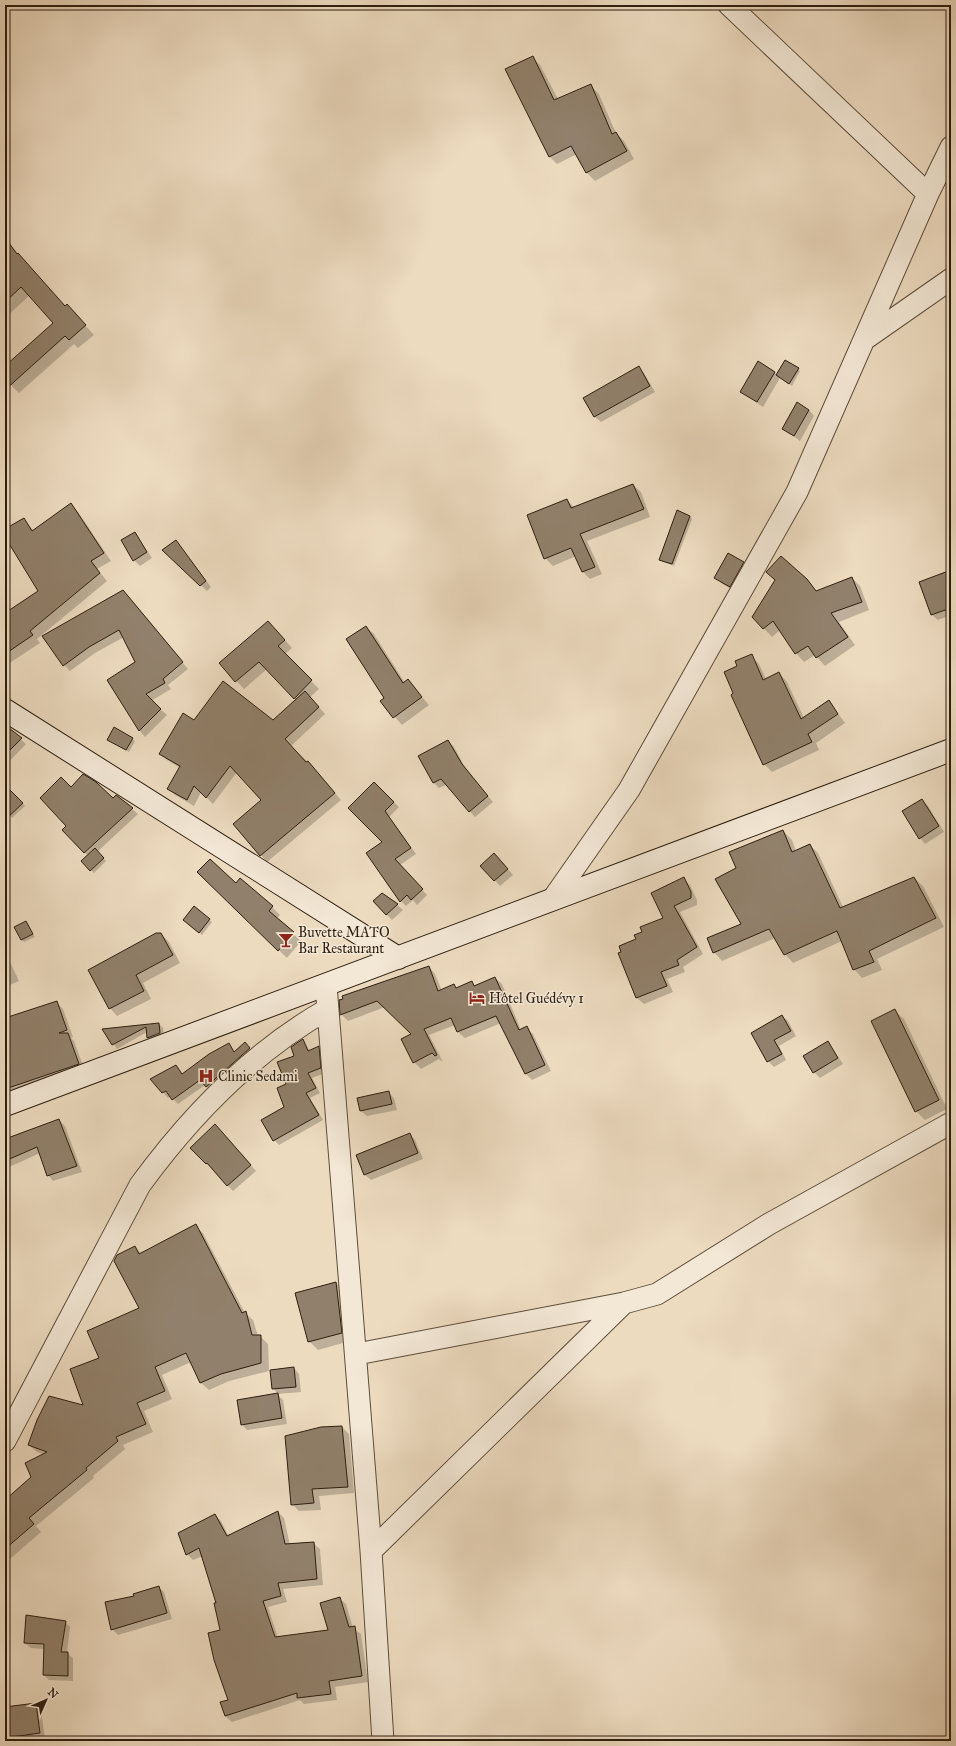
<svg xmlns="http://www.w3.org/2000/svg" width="956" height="1746" font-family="'IM FELL Great Primer',serif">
	<rect width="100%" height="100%" fill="#eddbc0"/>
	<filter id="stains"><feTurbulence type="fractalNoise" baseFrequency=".005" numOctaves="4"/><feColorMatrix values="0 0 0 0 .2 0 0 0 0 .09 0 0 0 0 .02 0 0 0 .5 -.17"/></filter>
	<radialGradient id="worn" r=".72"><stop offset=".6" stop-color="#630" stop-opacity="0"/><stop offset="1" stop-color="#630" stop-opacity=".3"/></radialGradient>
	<path fill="#0003" d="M532 57 540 65 558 99 591 86 599 94 616 133 624 141 634 159 595 181 587 173 577 154 557 164 549 156Z
		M5 236 18 254 65 307 75 314 94 335 78 348 74 344 19 393 5 379V367L54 323 30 295 5 318Z
		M639 368 644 373 655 392 601 422 595 417 585 398Z
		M798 369 800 371 792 386 780 378 763 407 741 392 774 372 777 375Z
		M809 410 814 416 800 441 783 428Z
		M633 485 641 492 650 517 587 541 602 574 590 579 583 572 576 556 553 566 545 558 567 500 575 508Z
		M71 504 78 512 111 561 97 569 107 581 37 639 40 643 5 666V614L40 591 5 535V530L23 519 34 531Z
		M690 516 692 519 674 566 663 562 660 559Z
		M135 533 152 558 140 566 134 560Z
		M176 541 211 587 207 591 164 550Z
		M743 563 749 568 736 592 721 583 715 577Z
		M951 571V615L938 620 932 615 920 583Z
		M852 578 860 586 869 610 839 622 855 645 825 666 815 655 804 662 796 653 780 630 772 637 753 617 807 580 817 591Z
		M129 598 188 669 168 685 171 689 151 701 167 715 145 737 140 731 108 680 136 663 124 637 95 653 70 671 64 665Z
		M366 627 374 634 405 683 408 681 429 705 402 725 381 701 385 698Z
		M276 630 292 648 285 654 319 689 310 697 325 714 291 746 314 768 341 800 267 862 261 855 262 800 237 772 213 804 201 792 194 806 175 795 168 789 180 768 167 760 160 754 194 721H273L296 700 267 669 244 689 220 663Z
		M751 656 759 664 766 679 779 673 787 682 804 718 829 701 845 723 816 743 819 750 772 772 764 764 735 694 739 667Z
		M5 726 26 744 5 766Z
		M115 728 135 741 129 752 111 742Z
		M448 741 454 747 467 771 493 802 475 817 446 785 439 788 434 783 419 757Z
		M374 783 399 807 389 817 416 854 400 865 427 895 417 905 413 900 406 906 401 901Z
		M10 791 25 806 12 818 5 811V796Z
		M116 796 138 814 97 852 106 861 94 873 82 861 88 856 63 830Z
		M922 800 928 806 944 832 925 844 920 838Z
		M783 831 792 840 796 851 810 845 818 853 843 907 914 878 923 886 944 927 877 959 882 970 862 978 854 969 842 941 793 963 785 954 775 938 722 961 714 952 743 925 737 868Z
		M500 860 513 875 500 886 482 866Z
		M198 872 236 885 272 907 280 915 276 919 301 941 287 958Z
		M684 879 690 885 697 900V905L680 912 703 954 683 967 685 972 667 979 673 992 644 1004 637 998 619 954 638 940 644 932 664 919Z
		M397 905 403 910 392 920 386 914Z
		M209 920 212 922 202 935 187 922Z
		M26 922 35 937 24 942 22 940Z
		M161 934 169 942 180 963 143 983 151 999 117 1016 110 1008Z
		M5 956 10 962 19 981 5 987Z
		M429 967 435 974 442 991 454 985 457 989 472 983 475 986 495 978 502 984 521 1030 526 1028 533 1034 551 1071 532 1080 526 1074 501 1023 465 1038 458 1032 455 1025 429 1035 443 1062 439 1059 421 1069 414 1062 413 1034 385 1007 348 1021 341 1014Z
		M56 1002 63 1009 73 1037 71 1038 74 1041 85 1071 5 1095V1020Z
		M895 1011 904 1019 947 1109 925 1120 916 1111Z
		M782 1016 788 1021 796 1036 779 1046 786 1060 774 1067 768 1061 752 1033Z
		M159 1024 163 1028 164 1038 152 1042 148 1038 147 1032 117 1049 104 1030Z
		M303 1040 310 1051 319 1047 323 1052 325 1073 312 1078 320 1093 310 1098 323 1120 279 1145 274 1140 286 1108 287 1085 295 1056Z
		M828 1042 843 1064 820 1078 814 1072Z
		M245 1043 254 1054 211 1091 205 1085 178 1104 170 1096 168 1098 152 1080 175 1066 183 1075 229 1045 235 1052Z
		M388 1092 394 1098 397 1110 367 1116 361 1111 359 1098Z
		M59 1120 65 1126 82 1172 53 1181 48 1175 40 1153 5 1169V1137L8 1139Z
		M221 1131 256 1171 233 1191 192 1148Z
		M410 1134 415 1140 423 1159 371 1180 365 1175 357 1155Z
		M195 1226 203 1233 245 1313 253 1320 258 1336H260L268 1344 269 1371 229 1381 209 1390 201 1383 191 1362 162 1375 172 1399 144 1411 153 1432 123 1445 125 1449 93 1476 94 1478 36 1526 41 1532 10 1559 5 1554V1502L33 1478 44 1455 37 1452 29 1445 85 1407 101 1359 141 1309 135 1247 142 1254Z
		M336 1283 345 1291 350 1341 318 1350 309 1341Z
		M294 1368 299 1374 301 1392 277 1394 283 1400 287 1424 247 1430 242 1424 238 1401 278 1394 273 1388 271 1371Z
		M342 1427 349 1434 354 1493 319 1496 321 1510 299 1511 292 1504Z
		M278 1512 284 1518 290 1545 313 1543 320 1549 323 1585 283 1589 287 1602 268 1607 278 1638 330 1631 339 1598 346 1604 353 1628 361 1634 368 1682 335 1687 337 1700 304 1704 300 1700 232 1722 225 1716 230 1700 217 1604 203 1556 193 1560 187 1554 215 1515 221 1521 229 1537Z
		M158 1587 164 1592 172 1619 118 1635 112 1629 135 1596Z
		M65 1622 70 1627 67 1653 73 1658V1681L49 1680 44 1675V1649L31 1648 25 1643Z
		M35 1704 41 1710 45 1739 8 1741 5 1738V1708Z"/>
	<path fill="#91806b" stroke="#2d1e0f" d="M533 56 554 100 591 84 612 134 616 132 627 151 586 173 571 146 549 157 505 69Z
		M5 238 17 254 18 253 65 306 67 304 86 325 69 340 65 336 5 390V366L53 323 21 287 5 302Z
		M785 360 799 368 789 384 776 375Z
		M758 361 775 372 757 402 740 392Z
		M639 366 650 386 594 417 583 398Z
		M797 402 809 410 794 436 782 429Z
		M633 484 644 509 580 534 595 567 582 572 571 548 544 559 527 515 567 499 571 508Z
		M71 503 104 553 91 561 100 573 30 631 33 635 5 654V613L38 591 5 537V529L24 518 32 531Z
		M677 510 690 516 672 564 659 560Z
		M135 532 147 552 133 561 121 540Z
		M176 540 206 581 200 586 162 550Z
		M728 553 744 562 730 587 714 578Z
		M781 556 807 579 816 591 852 577 862 602 831 613 848 637 816 658 808 646 795 654 773 621 763 629 752 617 775 580 766 572Z
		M951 570V608L931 615 919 582Z
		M123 590 183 662 163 679 165 683 146 694 161 709 139 731 107 680 135 662 119 630 89 647 63 666 42 636Z
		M268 621 285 640 278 646 312 680 294 699 259 662 235 682 219 663Z
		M366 626 403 683 408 679 422 697 393 718 380 701 384 698 346 639Z
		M752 654 763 680 779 672 801 719 829 700 838 714 808 734 812 742 763 765 731 695 733 693 724 672 737 666 735 661Z
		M223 681 273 720 305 691 319 707 285 739 306 762 308 761 335 793 260 856 233 824 261 800 230 766 206 798 194 786 187 800 167 789 180 766 159 754 183 713 194 720Z
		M5 725 22 738 5 755Z
		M114 727 133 738 126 750 107 740Z
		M448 740 462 764 488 796 469 812 441 779 433 783 418 756Z
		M83 774 96 782 113 798 116 795 133 808 84 853 62 830 66 826 40 798 61 777 71 787Z
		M374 782 394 802 385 811 411 848 395 859 423 889 411 900 407 895 400 902 366 853 382 842 348 808Z
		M5 785 23 803 5 820Z
		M922 799 939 826 919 839 902 811Z
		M783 830 792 852 810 844 840 908 914 877 936 918 869 951 874 962 853 970 837 931 784 955 769 929 713 953 707 938 741 924 715 879 736 868 729 852Z
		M95 848 104 858 90 871 81 861Z
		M494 853 508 869 494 881 480 866Z
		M210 859 236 883 240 878 273 906 269 911 294 932 278 951 197 872Z
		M684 877 691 892V898L674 906 697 947 677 960 679 965 661 972 667 986 636 998 618 953 621 952 619 946 636 939 634 935 642 932 640 927 663 918 651 893Z
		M382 893 398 904 386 915 373 901Z
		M194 906 210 919 199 933 183 920Z
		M26 921 33 934 21 940 14 927Z
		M156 933H161L173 955 136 975 144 991 109 1009 88 970Z
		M429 966 438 991 454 984 456 988 472 981 474 986 495 977 519 1030 527 1026 545 1065 525 1074 496 1016 457 1032 451 1018 424 1029 437 1055 435 1056 432 1053 413 1063 401 1039 411 1034 377 1001 340 1015 339 1000 343 999 342 996Z
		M57 1001 67 1030 59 1033H68L79 1064 8 1088 5 1078V1018Z
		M895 1009 939 1100 915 1112 871 1021Z
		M782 1015 791 1031 774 1040 782 1054 767 1062 751 1033Z
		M159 1023 160 1033 147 1038 146 1027 112 1045 102 1029Z
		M303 1039 308 1051 319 1046 321 1068 308 1073 316 1088 306 1093 319 1115 273 1141 261 1120 284 1107 277 1088 286 1084 277 1062 294 1056 291 1047Z
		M828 1041 838 1058 813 1073 803 1056Z
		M245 1042 250 1048 206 1087 200 1080 172 1100 166 1091 162 1093 150 1079 176 1065 182 1074 209 1054 229 1043 234 1052Z
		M389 1091 392 1104 360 1111 357 1098Z
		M59 1119 77 1166 47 1176 37 1147 5 1161V1139Z
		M215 1124 251 1165 227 1186 207 1163 206 1164 190 1148Z
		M410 1133 418 1153 364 1175 356 1155Z
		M196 1224 242 1313 246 1311 252 1335H261V1363L221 1374 200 1383 186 1353 155 1367 165 1391 137 1403 146 1424 116 1437 118 1441 86 1468 87 1470 29 1518 34 1524 5 1549V1500L31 1477 25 1463 47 1452 28 1445 37 1420 49 1396 83 1405 70 1369 99 1358 87 1331 139 1308 114 1261 117 1255 135 1246 139 1254Z
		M336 1282 342 1333 308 1342 295 1293Z
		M294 1367 296 1387 272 1389 270 1370Z
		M278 1393 282 1418 241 1425 237 1400Z
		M342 1426 348 1487 312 1489 314 1503 291 1505 285 1436 321 1427Z
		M278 1511 285 1544 314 1542 317 1579 278 1583 281 1596 263 1601 275 1637 328 1630 320 1603 340 1597 349 1627 355 1626 362 1676 329 1681 331 1694 297 1698V1693L225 1716 220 1702 228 1700 214 1660 208 1633 220 1630 214 1603H216L199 1548 186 1555 178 1533 215 1514 227 1536Z
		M159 1586 167 1613 111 1630 105 1602 134 1596 133 1594Z
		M26 1615 66 1621 61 1652H68V1676L43 1675 44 1644 24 1643Z
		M36 1703 40 1733 5 1738V1707Z"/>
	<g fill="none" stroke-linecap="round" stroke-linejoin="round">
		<defs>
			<path id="street" d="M729 5 928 194
				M865 339 951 279
				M552 900 629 790 797 492 928 194 951 147
				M326 985 371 1551 383 1741
				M357 1354 624 1303 657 1294 769 1224 951 1123
				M5 1441 140 1185C191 1115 252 1052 328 1009
				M371 1551 624 1303"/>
			<path id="secondary" d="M5 710 398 958
				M5 1105 951 750"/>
		</defs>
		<use href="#street" stroke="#5d4d3b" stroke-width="23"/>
		<use href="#secondary" stroke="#2d1e0f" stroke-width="24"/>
		<use href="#street" stroke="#f3e8d6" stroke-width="21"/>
		<use href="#secondary" stroke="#f3e8d6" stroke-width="22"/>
	</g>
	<defs>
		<symbol id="bar-bare" viewBox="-9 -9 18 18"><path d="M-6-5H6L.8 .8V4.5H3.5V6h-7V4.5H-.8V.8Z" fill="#8f2418" stroke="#f3e8d6" stroke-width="2.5" paint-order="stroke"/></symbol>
		<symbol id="hotel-bare" viewBox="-9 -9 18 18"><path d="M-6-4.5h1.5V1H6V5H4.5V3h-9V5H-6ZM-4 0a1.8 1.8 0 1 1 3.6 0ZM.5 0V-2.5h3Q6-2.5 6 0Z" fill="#8f2418" stroke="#f3e8d6" stroke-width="2.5" paint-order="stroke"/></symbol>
		<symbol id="hospital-bare" viewBox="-9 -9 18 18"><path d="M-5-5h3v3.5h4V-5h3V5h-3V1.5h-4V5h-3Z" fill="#8f2418" stroke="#f3e8d6" stroke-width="2.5" paint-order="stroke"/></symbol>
	</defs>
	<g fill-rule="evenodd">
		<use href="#bar-bare" x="275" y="929" width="22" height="22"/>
		<use href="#hotel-bare" x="466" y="987" width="22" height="22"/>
		<use href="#hospital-bare" x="195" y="1065" width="22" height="22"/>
	</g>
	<g text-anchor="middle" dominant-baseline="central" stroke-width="3" stroke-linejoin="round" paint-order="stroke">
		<g font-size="14" fill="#2d1e0f" stroke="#f3e8d6" text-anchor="start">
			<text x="298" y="932">Buvette MATO<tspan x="298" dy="16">Bar Restaurant</tspan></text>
			<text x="489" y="998">Hôtel Guédévy 1</text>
			<text x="218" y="1076">Clinic Sedami</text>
		</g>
	</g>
	<rect width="956" height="1746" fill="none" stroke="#eddbc0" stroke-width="20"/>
	<rect x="6" y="6" width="944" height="1734" fill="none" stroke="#2d1e0f" stroke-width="2"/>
	<rect x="10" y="10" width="936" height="1726" fill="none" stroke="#2d1e0f"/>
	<g transform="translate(46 1700) rotate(45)" stroke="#f3e8d6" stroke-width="3" paint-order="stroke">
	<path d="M0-3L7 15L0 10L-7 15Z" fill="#2d1e0f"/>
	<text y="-6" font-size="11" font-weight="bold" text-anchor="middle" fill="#2d1e0f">N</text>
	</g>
	<rect width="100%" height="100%" filter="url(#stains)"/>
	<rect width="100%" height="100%" fill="url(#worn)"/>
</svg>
